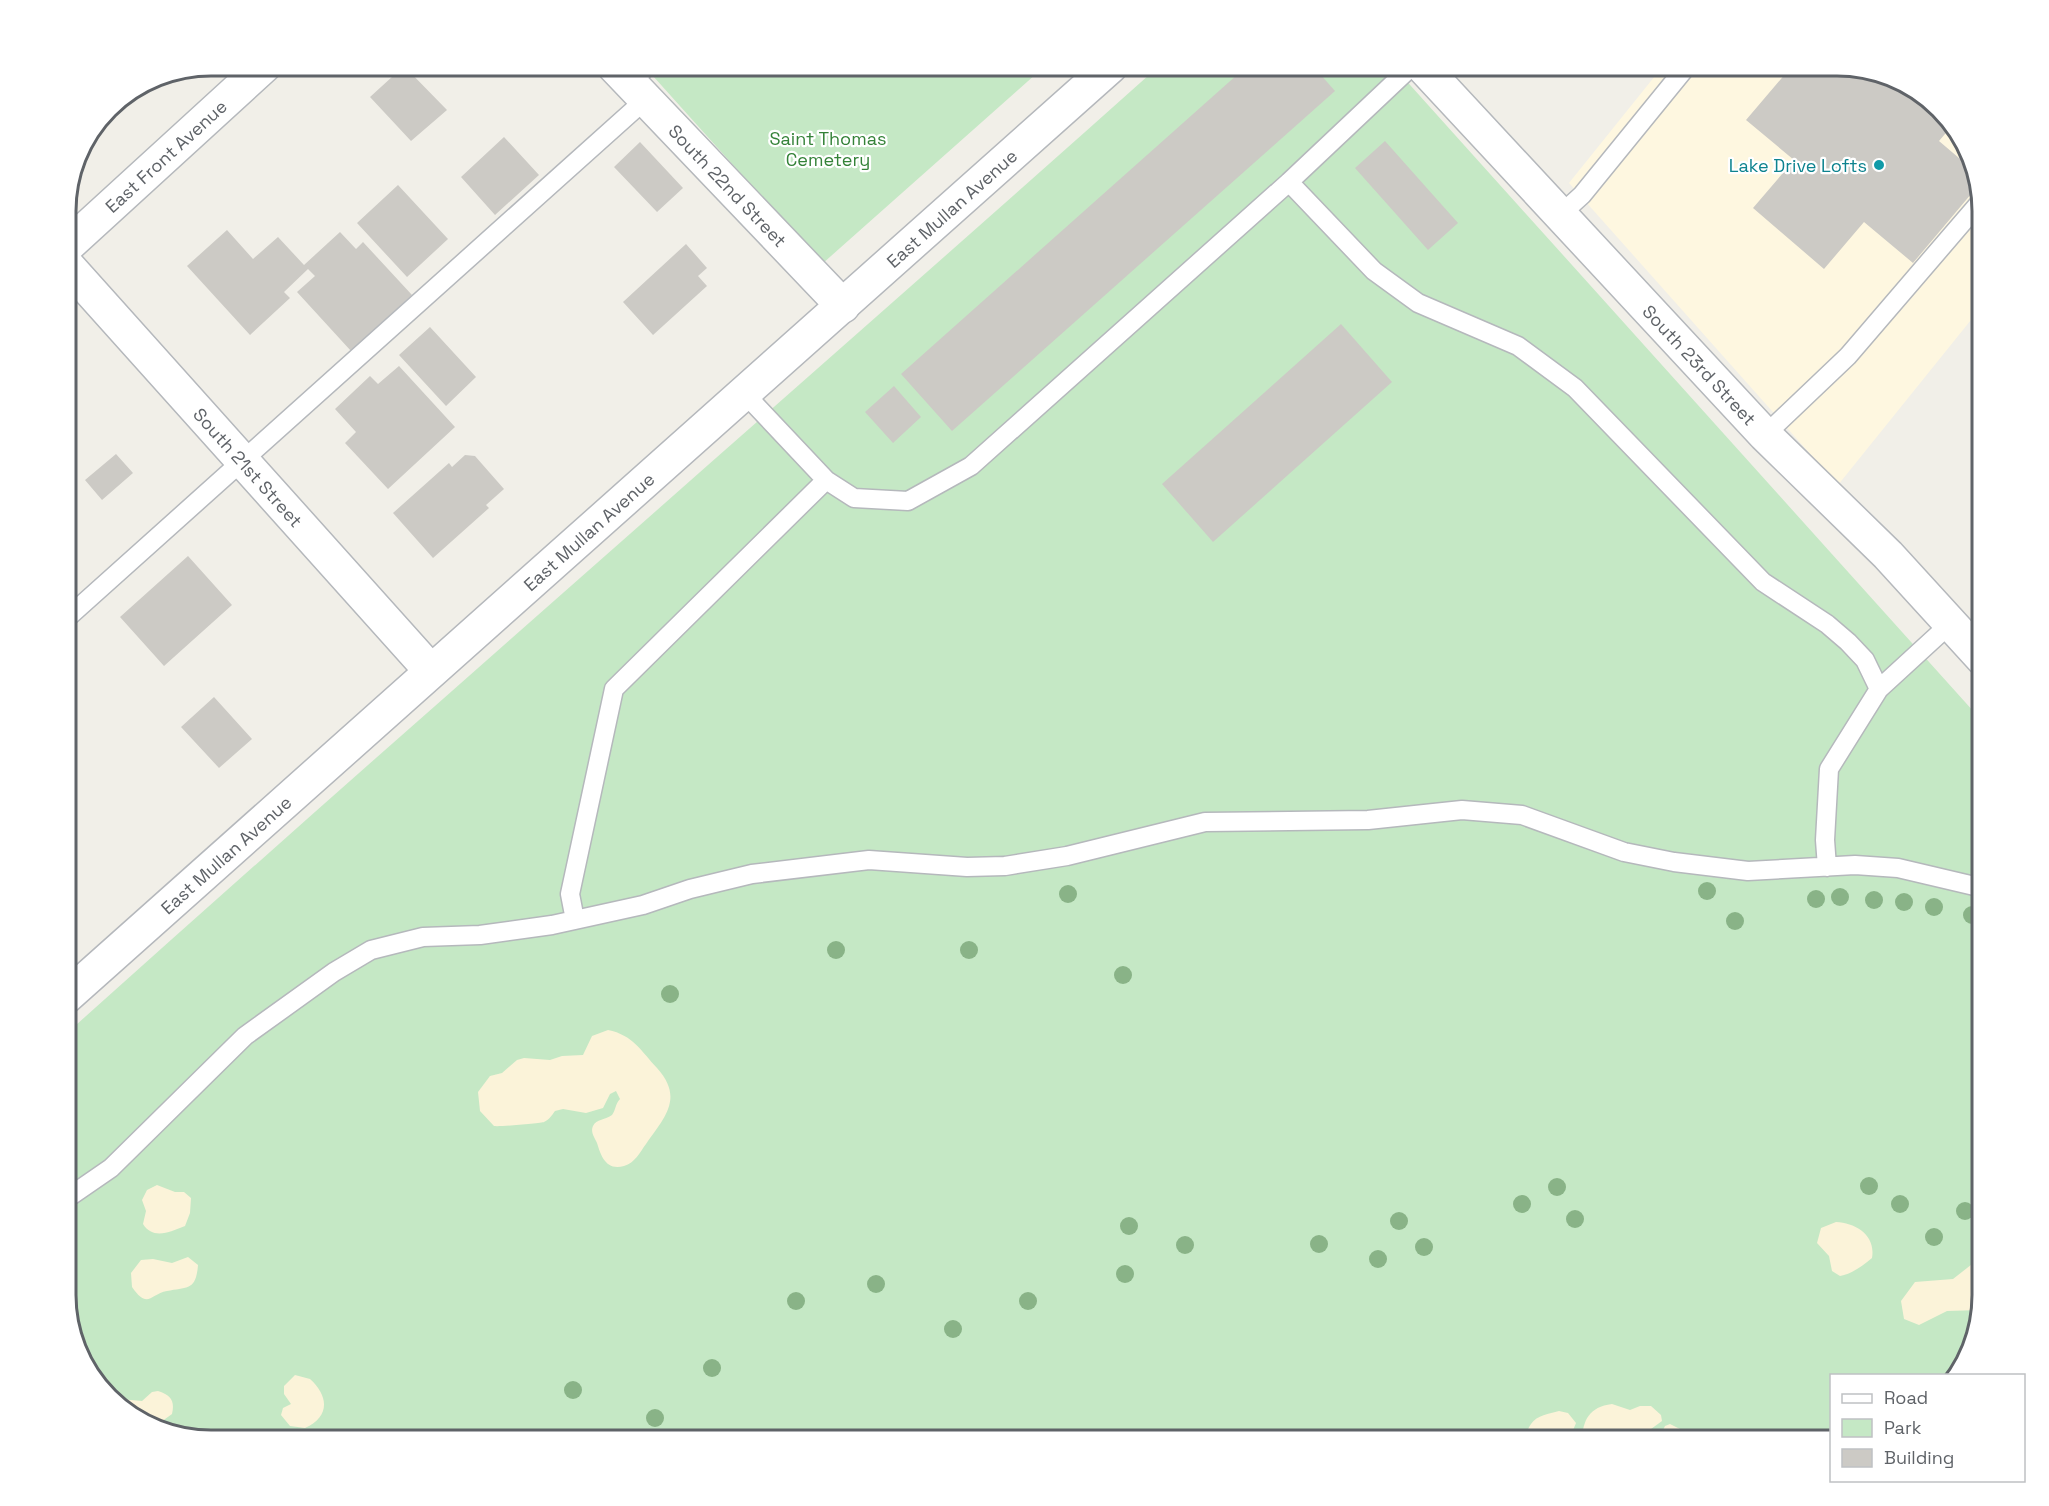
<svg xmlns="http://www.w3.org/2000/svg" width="2049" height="1506" font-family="'Space Grotesk',sans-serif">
	<rect width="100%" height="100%" fill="#f1efe8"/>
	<path fill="#fef7e0" d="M1663 66H1838L1884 74 1926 96 1968 147 1983 211V305L1838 485 1569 183Z"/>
	<path fill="#c5e8c5" d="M644 66H1045L822 264Z
		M1159 66H1393L1983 722V1295L1975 1341 1957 1375 1832 1376 1831 1440H211L165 1432 123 1410 85 1367 66 1303V1034C428 709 796 390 1159 66Z"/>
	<path fill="#fbf3d9" d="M608 1030C633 1035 641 1051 657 1068 684 1098 665 1117 646 1144 640 1152 635 1163 624 1166 606 1171 601 1156 597 1143 595 1138 590 1132 593 1126 596 1119 606 1120 612 1115 616 1110 615 1104 620 1099L616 1091 610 1094 603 1108 586 1113 563 1109 555 1111C552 1115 549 1120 544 1122 542 1123 499 1127 494 1126L480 1111 478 1092 490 1076 502 1073 517 1060 524 1058 550 1060 562 1056 583 1055 592 1036Z
		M157 1185 175 1192H184L191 1198 190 1213 185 1226C170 1232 153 1240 143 1224L146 1211 142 1200 147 1190Z
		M1836 1222C1856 1223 1876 1235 1872 1258 1862 1266 1852 1274 1840 1276L1832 1271 1829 1256 1817 1243 1821 1228Z
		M188 1257 198 1265C196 1291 187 1287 167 1291 150 1294 148 1310 132 1287L131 1273 141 1260 153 1259 172 1263Z
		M1976 1261 1983 1262 1980 1310 1947 1311 1919 1325 1904 1319 1901 1301 1915 1282 1953 1279Z
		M295 1375 310 1379C329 1396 330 1417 305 1428L290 1426 281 1415 283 1408 291 1404 284 1394V1386Z
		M158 1391C171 1395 175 1401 172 1414L154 1427 123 1410 116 1402 120 1399 142 1401 152 1392Z
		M1612 1404 1630 1410 1640 1406H1651L1661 1415 1662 1421 1651 1429 1652 1436 1659 1438 1665 1426 1670 1424 1680 1429 1687 1440H1582C1583 1420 1589 1407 1612 1404Z
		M1559 1411 1568 1413 1576 1423 1569 1440H1520C1528 1435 1526 1431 1531 1424 1537 1415 1549 1414 1559 1411Z"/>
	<path fill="#cccac5" d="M404 66 447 110 411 141 370 97Z
		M1247 66H1313L1335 91 952 431 901 374Z
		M1792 66H1838L1853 69 1863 77 1867 71 1884 74 1926 96 1951 127 1939 141 1973 170 1977 187 1913 263 1864 222 1824 269 1753 208 1794 160 1746 120Z
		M153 79 134 98 129 94Z
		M504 137 539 175 495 215 461 177Z
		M1385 141 1458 223 1428 250 1355 168Z
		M640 142 683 188 657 212 614 167Z
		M398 185 448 239 407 277 357 223Z
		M227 230 253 259 278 237 304 265 340 232 356 249 363 242 412 295 351 351 297 292 315 276 308 269 284 292 290 298 250 335 187 266Z
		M686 244 707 268 698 276 707 286 653 335 623 302Z
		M1341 324 1392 382 1213 542 1162 484Z
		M430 327 476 377 446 406 399 355Z
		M399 366 455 427 388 489 345 443 356 432 335 409 370 376 378 384Z
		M894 386 921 417 893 443 865 412Z
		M116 454 133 473 102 500 85 480Z
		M465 455 475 456 504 489 486 505 489 508 433 558 393 513 449 463 452 467Z
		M188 556 232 605 164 666 120 617Z
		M214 697 252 739 219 768 181 727Z"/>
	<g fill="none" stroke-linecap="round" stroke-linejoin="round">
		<defs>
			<path id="service" d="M630 82 648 66
				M1289 182 1374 271 1418 303 1518 346 1575 388 1763 582 1827 624 1848 642 1865 660 1879 689
				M1560 215 1582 195 1687 66
				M744 393 826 480 854 498 908 501 971 466 1289 182 1412 66
				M1765 435 1848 356 1981 201
				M66 619 646 99
				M1827 867 1825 840 1829 769 1879 689 1951 623
				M575 920 570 894 614 689 826 480
				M66 1199 111 1168 245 1036 334 972 371 950 423 937 480 935 552 925 643 905 690 889 752 874 869 860 967 867 1005 866 1067 856 1205 822 1368 820 1462 810 1522 815 1624 852 1674 862 1748 871 1855 865 1898 868 1983 888"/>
			<g id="minor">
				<path id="s1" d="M614 66 843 306"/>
				<path id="s2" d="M1422 66 1765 435 1888 555 1983 659"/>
				<path id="s3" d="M66 247 264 66"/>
				<path id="s4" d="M66 264 431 671"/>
				<path id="s5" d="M66 997 1111 66"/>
			</g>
		</defs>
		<use href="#service" stroke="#b5b8bc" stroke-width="21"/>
		<use href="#minor" stroke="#b5b8bc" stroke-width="36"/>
		<use href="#service" stroke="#fff" stroke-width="18"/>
		<use href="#minor" stroke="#fff" stroke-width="33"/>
	</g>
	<g fill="#89b387">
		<circle cx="1707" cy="891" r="9"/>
		<circle cx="1068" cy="894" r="9"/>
		<circle cx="1840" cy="897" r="9"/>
		<circle cx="1816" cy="899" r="9"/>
		<circle cx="1874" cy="900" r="9"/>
		<circle cx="1904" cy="902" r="9"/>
		<circle cx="1934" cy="907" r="9"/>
		<circle cx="1972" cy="915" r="9"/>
		<circle cx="1735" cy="921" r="9"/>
		<circle cx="836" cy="950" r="9"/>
		<circle cx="969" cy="950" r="9"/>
		<circle cx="1123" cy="975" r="9"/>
		<circle cx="670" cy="994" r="9"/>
		<circle cx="1869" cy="1186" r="9"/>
		<circle cx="1557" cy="1187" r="9"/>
		<circle cx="1522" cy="1204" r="9"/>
		<circle cx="1900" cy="1204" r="9"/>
		<circle cx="1965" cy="1211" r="9"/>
		<circle cx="1575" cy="1219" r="9"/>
		<circle cx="1399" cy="1221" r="9"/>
		<circle cx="1129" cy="1226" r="9"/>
		<circle cx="1934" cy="1237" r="9"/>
		<circle cx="1319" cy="1244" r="9"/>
		<circle cx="1185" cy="1245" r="9"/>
		<circle cx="1424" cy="1247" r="9"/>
		<circle cx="1378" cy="1259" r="9"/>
		<circle cx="1125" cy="1274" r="9"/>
		<circle cx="876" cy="1284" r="9"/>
		<circle cx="796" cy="1301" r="9"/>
		<circle cx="1028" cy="1301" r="9"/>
		<circle cx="953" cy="1329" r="9"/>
		<circle cx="712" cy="1368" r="9"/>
		<circle cx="573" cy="1390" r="9"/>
		<circle cx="655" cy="1418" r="9"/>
	</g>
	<circle fill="#0f9aa8" stroke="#fff" stroke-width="2" cx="1879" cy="165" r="6"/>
	<g text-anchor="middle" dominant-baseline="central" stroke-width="4.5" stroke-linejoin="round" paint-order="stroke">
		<g font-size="18" fill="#348238" stroke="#fff">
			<text x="828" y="138">Saint Thomas<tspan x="828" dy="21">Cemetery</tspan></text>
		</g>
		<g font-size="18" fill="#5f6368" stroke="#fff">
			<text stroke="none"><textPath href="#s3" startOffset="135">East Front Avenue</textPath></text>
			<text stroke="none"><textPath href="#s1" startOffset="165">South 22nd Street</textPath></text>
			<text stroke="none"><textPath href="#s5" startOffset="1186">East Mullan Avenue</textPath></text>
			<text stroke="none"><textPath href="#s2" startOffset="408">South 23rd Street</textPath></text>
			<text stroke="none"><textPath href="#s4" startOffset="273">South 21st Street</textPath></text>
			<text stroke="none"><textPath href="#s5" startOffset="700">East Mullan Avenue</textPath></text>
			<text stroke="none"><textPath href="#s5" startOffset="214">East Mullan Avenue</textPath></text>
		</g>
		<g font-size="18" fill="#0d838f" stroke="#fff" text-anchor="end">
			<text x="1867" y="165">Lake Drive Lofts</text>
		</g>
	</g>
	<path d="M0 0H2049V1506H0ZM211 76H1837A135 135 0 0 1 1972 211V1295A135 135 0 0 1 1837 1430H211A135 135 0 0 1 76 1295V211A135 135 0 0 1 211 76Z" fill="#fff" fill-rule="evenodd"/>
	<path fill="none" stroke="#5f6368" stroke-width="3" d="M211 76H1837A135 135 0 0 1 1972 211V1295A135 135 0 0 1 1837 1430H211A135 135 0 0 1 76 1295V211A135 135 0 0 1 211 76Z"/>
	<rect x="1830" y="1374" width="195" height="108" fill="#ffffff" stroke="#bfc1c3" stroke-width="1.5"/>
	<rect x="1842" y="1394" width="30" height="9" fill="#ffffff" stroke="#bfc1c3" stroke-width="1.5"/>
	<text x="1884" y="1404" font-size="18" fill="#5f6368">Road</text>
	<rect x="1842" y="1419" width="30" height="18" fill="#c5e8c5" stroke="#bfc1c3" stroke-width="1.5"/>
	<text x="1884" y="1434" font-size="18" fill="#5f6368">Park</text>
	<rect x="1842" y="1449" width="30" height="18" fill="#cccac5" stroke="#bfc1c3" stroke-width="1.5"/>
	<text x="1884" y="1464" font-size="18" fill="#5f6368">Building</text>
</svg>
